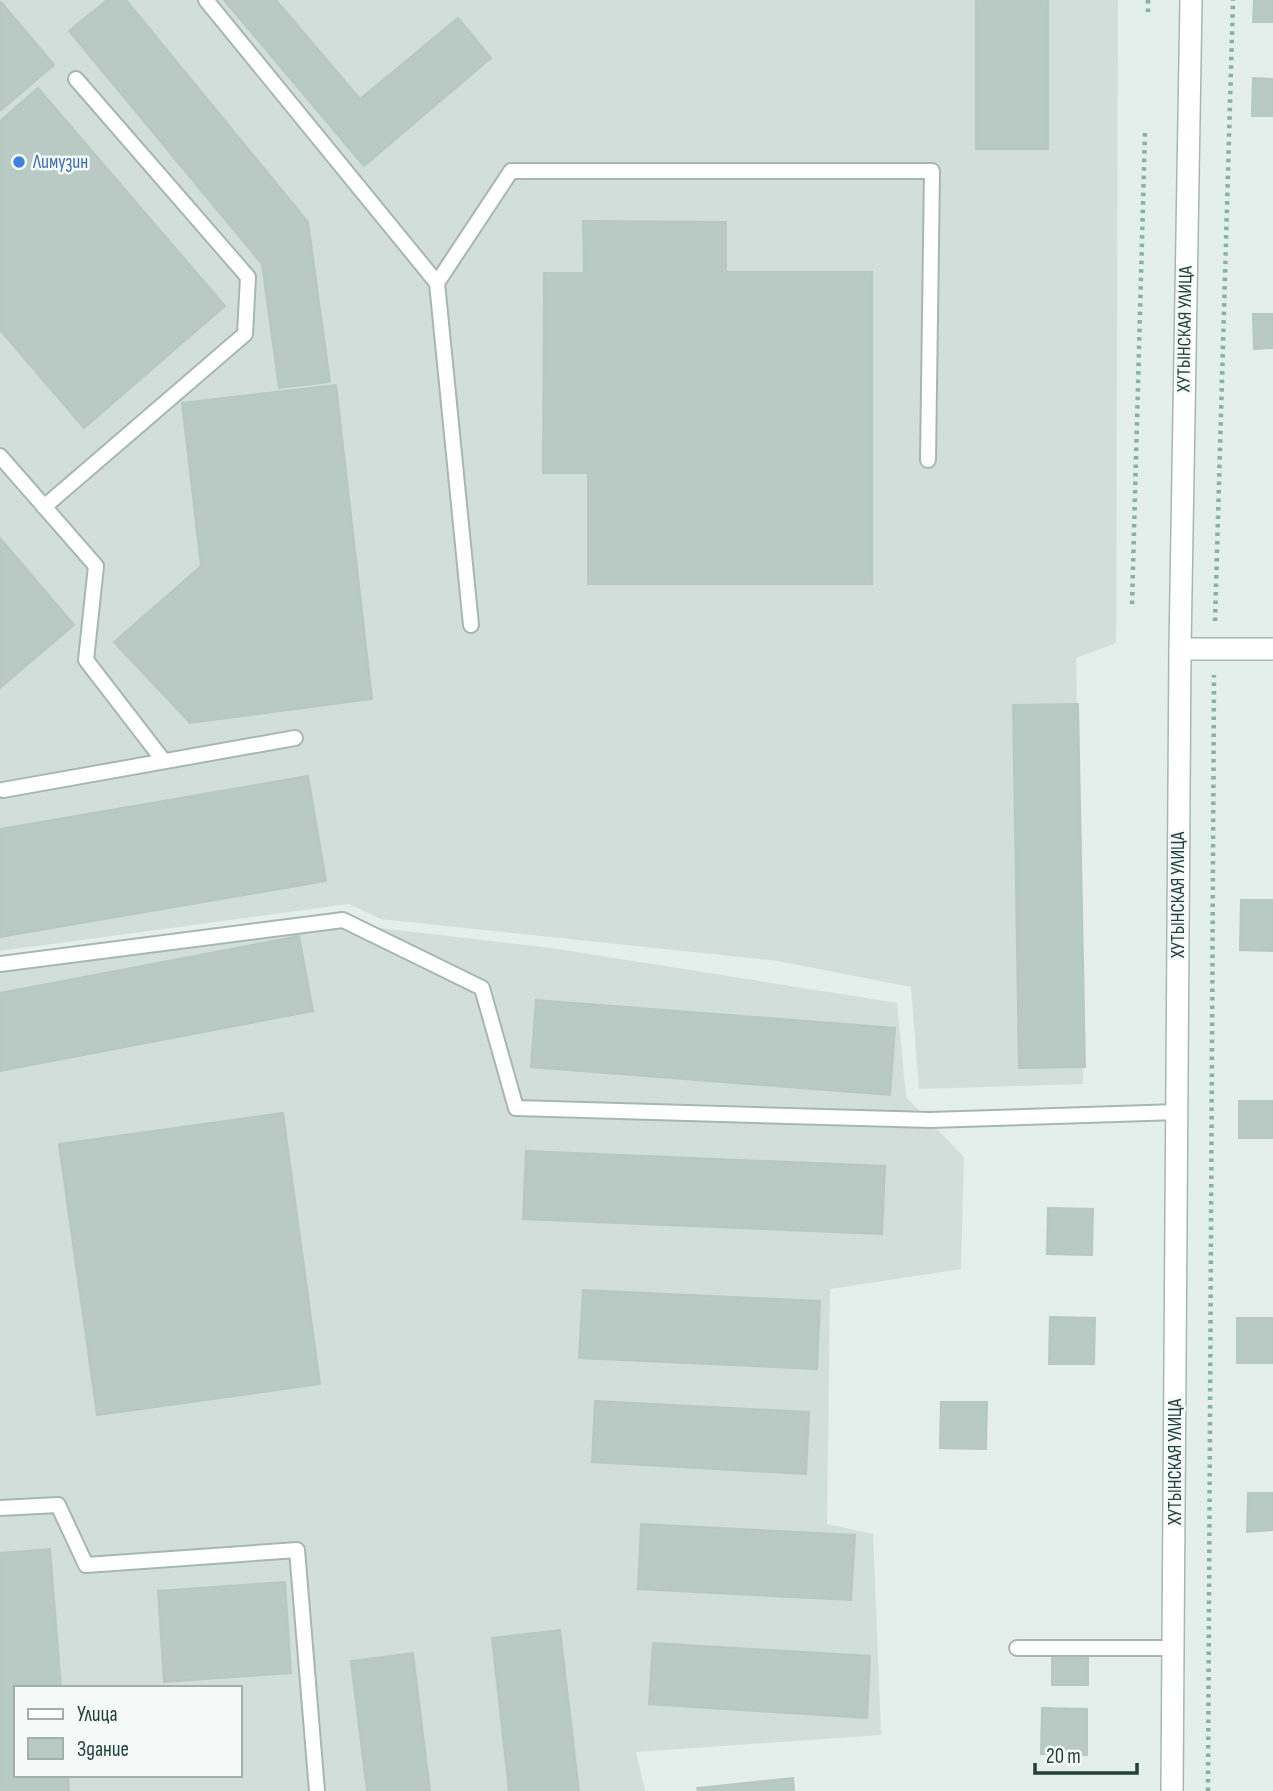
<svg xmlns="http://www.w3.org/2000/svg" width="1273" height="1791" font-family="'Sofia Sans Condensed',sans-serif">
	<rect width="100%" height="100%" fill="#e4eeea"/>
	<path fill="#d2ded9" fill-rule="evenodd" d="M0 0H1118L1116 643 1076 658 1083 1084 919 1089 911 987 778 961 381 919 349 904 0 951Z
		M295 918 551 948 897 1003 906 1097 964 1157 961 1269 830 1289 827 1524 873 1534 881 1735 636 1752 645 1791H0V971ZM16 1688H240V1775H16Z"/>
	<path fill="#b9c9c3" stroke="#b6c8c1" stroke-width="2" d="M107 0H126L308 222 330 382 279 388 262 264 69 31Z
		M224 0H276L360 99 458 18 491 58 364 166Z
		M976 0H1048V149H976Z
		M1254 0H1273V22H1253Z
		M1 2 54 65 0 111V3Z
		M1253 78 1273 79V116H1252Z
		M38 88 225 306 84 428 0 330V121Z
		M583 221 726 222V272H872V584H588V473H543L544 273H584Z
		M1253 314H1273V348L1254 349Z
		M336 385 372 699 190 723 114 642 201 566 182 403Z
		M0 538 74 625 0 688Z
		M1078 704 1085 1067 1019 1068 1013 705Z
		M308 776 326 881 0 937V829Z
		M1241 900H1273V951L1240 950Z
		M299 936 313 1011 0 1071V993Z
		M536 1000 895 1028 890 1095 531 1067Z
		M1239 1101H1273V1138H1239Z
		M283 1113 320 1384 97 1415 59 1144Z
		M526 1151 885 1166 882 1234 523 1219Z
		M1048 1208 1093 1209 1092 1255 1047 1254Z
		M583 1290 820 1301 817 1369 579 1358Z
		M1050 1317 1095 1318 1094 1364H1049Z
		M1237 1318H1273V1363H1237Z
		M595 1401 809 1412 806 1474 592 1462Z
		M941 1402H987L986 1449 940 1448Z
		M1248 1493H1273V1530L1247 1532Z
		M641 1524 855 1535 851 1600 638 1589Z
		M50 1549 61 1688H16V1775H68L69 1791H0V1553Z
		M285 1582 291 1673 164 1682 158 1591Z
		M560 1630 579 1791H509L492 1638Z
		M653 1643 870 1656 867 1718 649 1704Z
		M413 1653 430 1791H367L351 1661Z
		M1052 1656H1088V1685H1052Z
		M1042 1708 1087 1709V1755L1041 1754Z
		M793 1778 794 1791H698L697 1788Z"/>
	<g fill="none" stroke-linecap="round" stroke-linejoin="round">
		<defs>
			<path id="service" d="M206 0 437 283
				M0 456 96 566 86 660 163 760
				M44 507 245 334 248 277 76 79
				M471 625 437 283 511 171H932L928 460
				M3 790 295 738
				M0 964 343 920 482 988 516 1108 930 1120 1178 1112
				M0 1508 58 1505 86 1565 297 1550 317 1791
				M1017 1648H1173"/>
			<path id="minor" d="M1180 649H1273"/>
			<path id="tertiary" d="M1172 1791 1180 649 1191 0"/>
		</defs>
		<use href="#service" stroke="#a6b7b2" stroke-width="18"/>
		<use href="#minor" stroke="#a6b7b2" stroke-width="24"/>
		<use href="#tertiary" stroke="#a6b7b2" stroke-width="24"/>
		<path stroke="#83b3a6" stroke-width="4.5" stroke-dasharray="3.5 5" stroke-linecap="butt" d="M1148 12V0
			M1132 604 1145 131
			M1215 621 1233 0
			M1208 1791 1214 675"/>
		<use href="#service" stroke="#fff" stroke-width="14"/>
		<use href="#minor" stroke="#fff" stroke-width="21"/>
		<use href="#tertiary" stroke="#fff" stroke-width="21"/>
	</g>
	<circle fill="#3f7fe0" stroke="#f5faf8" stroke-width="2.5" cx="19" cy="162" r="7"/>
	<g text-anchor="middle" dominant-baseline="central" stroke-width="5" stroke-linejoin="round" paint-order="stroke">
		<g font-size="19" fill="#366cbe" stroke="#f5faf8" text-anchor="start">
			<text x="33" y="162">Лимузин</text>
		</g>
		<g font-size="19" fill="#22413a" stroke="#f5faf8">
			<text transform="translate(1185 329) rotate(-89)">ХУТЫНСКАЯ УЛИЦА</text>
			<text transform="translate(1178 895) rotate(-90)">ХУТЫНСКАЯ УЛИЦА</text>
			<text transform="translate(1175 1462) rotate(-90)">ХУТЫНСКАЯ УЛИЦА</text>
		</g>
	</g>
	<rect x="14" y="1686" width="228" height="91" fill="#f5faf8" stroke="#a1b0ac" stroke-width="2"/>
	<rect x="28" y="1709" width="35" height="10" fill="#ffffff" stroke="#a1b0ac" stroke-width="2"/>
	<text x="77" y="1721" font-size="21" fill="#22413a">Улица</text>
	<rect x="28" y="1738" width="35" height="21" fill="#b9c9c3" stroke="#a1b0ac" stroke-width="2"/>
	<text x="77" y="1756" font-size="21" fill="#22413a">Здание</text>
	<path d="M1035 1763v10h102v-10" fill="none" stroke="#22413a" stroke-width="3.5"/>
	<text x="1046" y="1763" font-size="21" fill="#22413a" stroke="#f5faf8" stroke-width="5" paint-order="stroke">20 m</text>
</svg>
